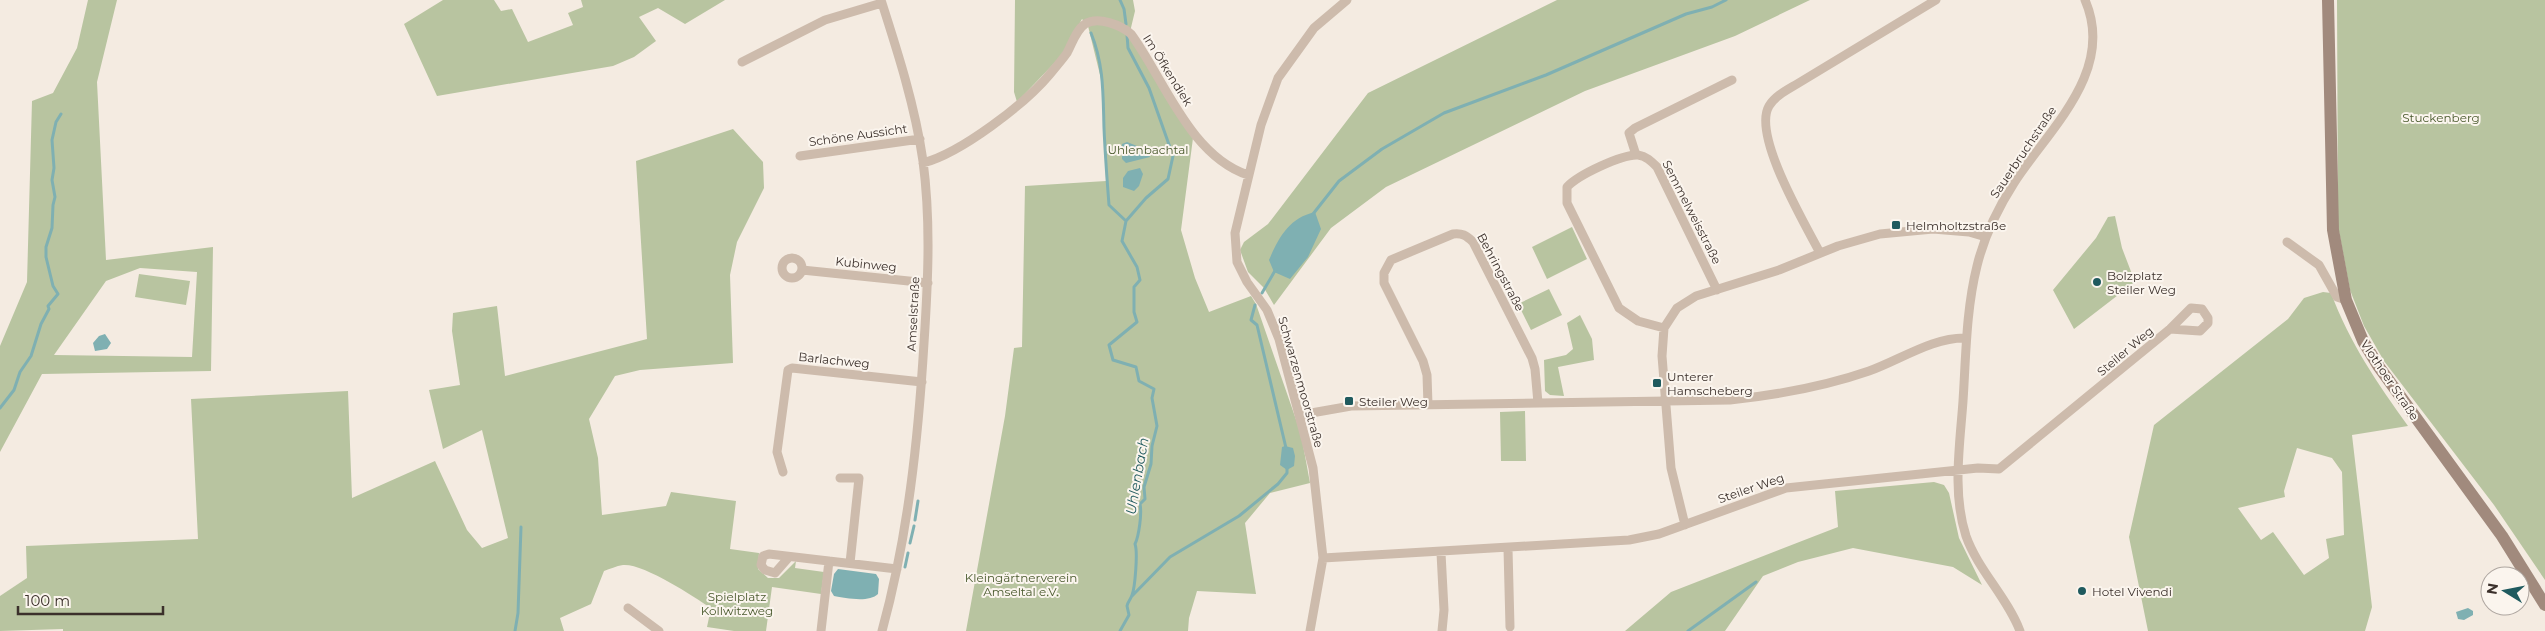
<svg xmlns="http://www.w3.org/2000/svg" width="2545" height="631" font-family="Montserrat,sans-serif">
	<rect width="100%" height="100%" fill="#f4ebe1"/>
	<path fill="#b8c4a0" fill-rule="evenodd" d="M88 0H117L97 82 106 260 213 247 211 371 42 374 0 452V346L27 282 32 101 53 93 77 48ZM140 268 197 272 192 357 54 355 106 281Z
		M443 0H494L501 11 512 9 528 42 573 25 568 13 583 7 581 0H725L685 24 658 8 639 17 656 41 634 57 613 66 437 96 404 24Z
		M1015 0H1133L1135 11 1129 36 1193 138 1181 230 1195 278 1209 312 1251 296 1256 304 1301 434 1310 483 1270 493 1245 523 1256 594 1197 591 1189 618 1188 631H966L1005 416 1014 348 1022 347 1025 186 1106 181 1103 87 1088 26 1082 19 1063 54 1017 102 1014 92Z
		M1557 0H1810L1735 36 1585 91 1386 187 1331 228 1274 305 1264 288 1248 272 1240 250 1244 242 1268 224 1368 93Z
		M2337 0H2545V580L2494 505 2384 361 2364 326 2350 290 2338 226Z
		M733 129 763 162 764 188 737 242 730 275 733 363 640 370 615 376 589 419 598 458 602 515 666 506 671 492 736 501 730 549 759 553 758 569 768 578H779L796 561 795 568 824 572 821 594 772 587 766 631H734L707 627 711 608C693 596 643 563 623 565 616 566 610 569 604 571L591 604 560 618 564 631H63V629L0 631V596L27 578 26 546 198 539 191 399 348 391 352 498 435 461 467 530 482 548 508 538 482 430 443 449 429 390 460 385 452 331 453 313 497 306 505 376 647 339 636 161Z
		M2115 216 2122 248 2135 282 2074 329 2053 290 2096 238 2108 217Z
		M1572 227 1587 259 1547 279 1532 247Z
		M139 274 190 281 186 305 135 297Z
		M1549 289 1562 315 1531 330 1518 304Z
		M2323 292 2331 293C2349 342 2378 384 2408 426L2352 435 2372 607 2365 631H2148L2129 537 2154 425 2288 319 2304 298ZM2297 448 2332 458 2342 472 2344 535 2326 539 2329 558 2304 575 2273 532 2261 540 2238 508 2285 497 2284 491Z
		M1580 315 1592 339 1594 360 1558 367 1564 396 1550 395 1545 391 1544 360 1566 355 1573 349 1567 323Z
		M1525 411 1526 461H1501L1500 412Z
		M1934 482 1944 485 1949 493 1959 538 1982 585 1953 567 1853 548 1798 562 1763 576 1725 631H1625L1671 592 1838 527 1835 491Z"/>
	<path fill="#7fb0b2" d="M1127 142 1147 150 1150 157 1126 163 1122 159V144Z
		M1140 168 1143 174 1139 186 1134 191 1123 187V178L1128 171Z
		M1315 212 1321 229 1308 257 1290 279 1274 272 1269 260C1279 237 1289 218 1315 212Z
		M105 334 111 343 107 349 95 351 93 343 99 336Z
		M1285 446 1293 448 1295 456 1294 466 1287 470 1280 465 1282 447Z
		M838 569 876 574 879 579 878 594C869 603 845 598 834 596L831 591 834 574Z
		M2468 608 2473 611V615L2464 620 2458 619 2456 612Z"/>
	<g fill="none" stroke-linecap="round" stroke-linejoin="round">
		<path stroke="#7fb0b2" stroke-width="3" d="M1120 0 1124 9 1126 24
			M1091 33C1104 65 1103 94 1104 128 1105 153 1107 179 1109 205L1126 221
			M1313 214 1339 181 1382 149 1444 113 1546 75 1686 14 1712 7 1726 0
			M1262 293 1276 269
			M1255 305 1251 320 1257 325 1286 448
			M0 408 14 390 20 372 31 356 41 324 49 309 48 306 58 294 53 286 46 257V247L52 228 53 205 55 197 52 180 54 168 52 140 56 122 61 114
			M915 520 918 501
			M910 543 914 526
			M905 567 908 553
			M1132 596 1170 557 1239 516 1278 484 1287 473V467
			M515 631 518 613 521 527
			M1120 631 1129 615 1127 606C1128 601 1131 599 1132 595 1135 588 1138 552 1135 544 1139 536 1142 513 1140 504L1145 499 1144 487 1151 464 1152 446 1157 426 1152 398 1154 389 1139 381 1136 367 1113 360 1109 345 1137 322 1134 312V287L1140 280 1137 267 1122 241 1126 221 1146 198 1168 179 1173 156 1149 88 1128 48 1127 35
			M1688 631 1756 582"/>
		<path stroke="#cdbbac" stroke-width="9" d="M881 0C898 53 915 106 923 161 931 222 928 282 924 343 918 441 908 536 882 631
			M742 62 825 20 882 3
			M1636 155 1629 133 1635 128 1732 80
			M800 156 920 139
			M923 163C961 153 1025 104 1050 74 1056 67 1062 60 1067 53 1072 44 1076 30 1085 24 1098 16 1121 25 1131 34 1164 79 1190 156 1248 175
			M2287 242 2319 265 2337 297 2346 300
			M1820 253C1805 224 1752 135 1769 106 1775 96 1787 90 1797 84L1936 0
			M782 268a10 10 0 1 1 20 0a10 10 0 1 1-20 0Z
			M802 270 928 283
			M1664 328 1638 321 1619 308 1567 203V187C1578 175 1622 154 1638 155 1646 156 1651 161 1657 167L1717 290
			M1428 405 1427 375 1423 361 1384 283V273L1391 260 1453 234C1462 233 1466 235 1473 242L1532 358 1535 369 1538 403
			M1300 415 1351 406 1730 400C1777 395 1823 387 1869 371 1900 360 1933 337 1966 338
			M783 472 777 452 788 370 792 368 922 382
			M840 478H859L850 563
			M1685 525 1671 468 1662 356 1664 328 1677 308 1696 296 1779 270 1838 246 1880 234 1933 229 1969 232 1986 237
			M1508 549 1510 627
			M1441 553 1444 610 1442 631
			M789 557 775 573 765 570 761 565 763 556 769 554 897 569
			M1323 558 1629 540 1659 534 1786 488 1978 468 1999 469 2170 329 2191 308 2202 309 2208 318V323L2200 331 2170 329
			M628 608 659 631
			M821 631 829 561
			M1310 631 1323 558 1313 468 1279 339 1267 310 1247 282 1237 262 1235 233 1261 125 1278 78 1314 28 1347 0
			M2020 631C2007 597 1978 570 1966 536 1952 493 1960 444 1963 401 1966 356 1966 310 1977 266 1984 237 1998 208 2014 183 2049 129 2116 71 2085 0"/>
		<path stroke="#a18a7d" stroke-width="12" d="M2328 0 2333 230 2346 300 2363 341 2379 367 2502 536 2545 605"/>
	</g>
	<g fill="#1f5a5e" stroke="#fbf5ee" stroke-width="2">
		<rect x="1891" y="220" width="10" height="10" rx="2.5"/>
		<circle cx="2097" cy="282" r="5"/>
		<rect x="1652" y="378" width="10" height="10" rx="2.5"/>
		<rect x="1344" y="396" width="10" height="10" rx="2.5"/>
		<circle cx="2082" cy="591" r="5"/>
	</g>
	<g text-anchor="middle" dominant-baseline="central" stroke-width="4" stroke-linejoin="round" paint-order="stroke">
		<g font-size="12" fill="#3b302b" stroke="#fbf5ee">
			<text transform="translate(1168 70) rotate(58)">Im Öfkendiek</text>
			<text transform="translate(858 135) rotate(-8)">Schöne Aussicht</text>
			<text transform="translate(2023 152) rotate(-56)">Sauerbruchstraße</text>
			<text transform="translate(1692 212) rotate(63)">Semmelweisstraße</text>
			<text transform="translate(866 264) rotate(6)">Kubinweg</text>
			<text transform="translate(1501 272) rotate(62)">Behringstraße</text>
			<text transform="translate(913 314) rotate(-87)">Amselstraße</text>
			<text transform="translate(2125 351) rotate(-40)">Steiler Weg</text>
			<text transform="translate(834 360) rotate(6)">Barlachweg</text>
			<text transform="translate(2390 380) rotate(56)">Vlothoer Straße</text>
			<text transform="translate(1301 382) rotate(74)">Schwarzenmoorstraße</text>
			<text transform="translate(1751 488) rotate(-19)">Steiler Weg</text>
		</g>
		<g font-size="12" fill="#4a5a2e" stroke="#fbf5ee">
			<text x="2441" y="117">Stuckenberg</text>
			<text x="1148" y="149">Uhlenbachtal</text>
			<text x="1021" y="577">Kleingärtnerverein<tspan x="1021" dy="14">Amseltal e.V.</tspan></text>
			<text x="737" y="596">Spielplatz<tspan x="737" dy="14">Kollwitzweg</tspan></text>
		</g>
		<g font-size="12" fill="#3b302b" stroke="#fbf5ee" text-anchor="start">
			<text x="1906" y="225">Helmholtzstraße</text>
			<text x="2107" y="275">Bolzplatz<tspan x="2107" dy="14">Steiler Weg</tspan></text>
			<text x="1667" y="376">Unterer<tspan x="1667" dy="14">Hamscheberg</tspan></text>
			<text x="1359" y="401">Steiler Weg</text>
			<text x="2092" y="591">Hotel Vivendi</text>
		</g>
		<g font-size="14" font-style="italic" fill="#1f5a5e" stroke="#fbf5ee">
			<text transform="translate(1137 476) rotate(-80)">Uhlenbach</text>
		</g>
	</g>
	<g transform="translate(2505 591) rotate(280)"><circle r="24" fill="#fbf5ee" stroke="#aea6a0"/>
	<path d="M0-4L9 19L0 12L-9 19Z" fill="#1f5a5e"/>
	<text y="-8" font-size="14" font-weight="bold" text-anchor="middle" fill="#3b302b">N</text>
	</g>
	<path d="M18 606v8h145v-8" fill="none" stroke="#3b302b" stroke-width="2.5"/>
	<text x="25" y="606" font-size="15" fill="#3b302b" stroke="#fbf5ee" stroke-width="4" paint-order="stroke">100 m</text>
</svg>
